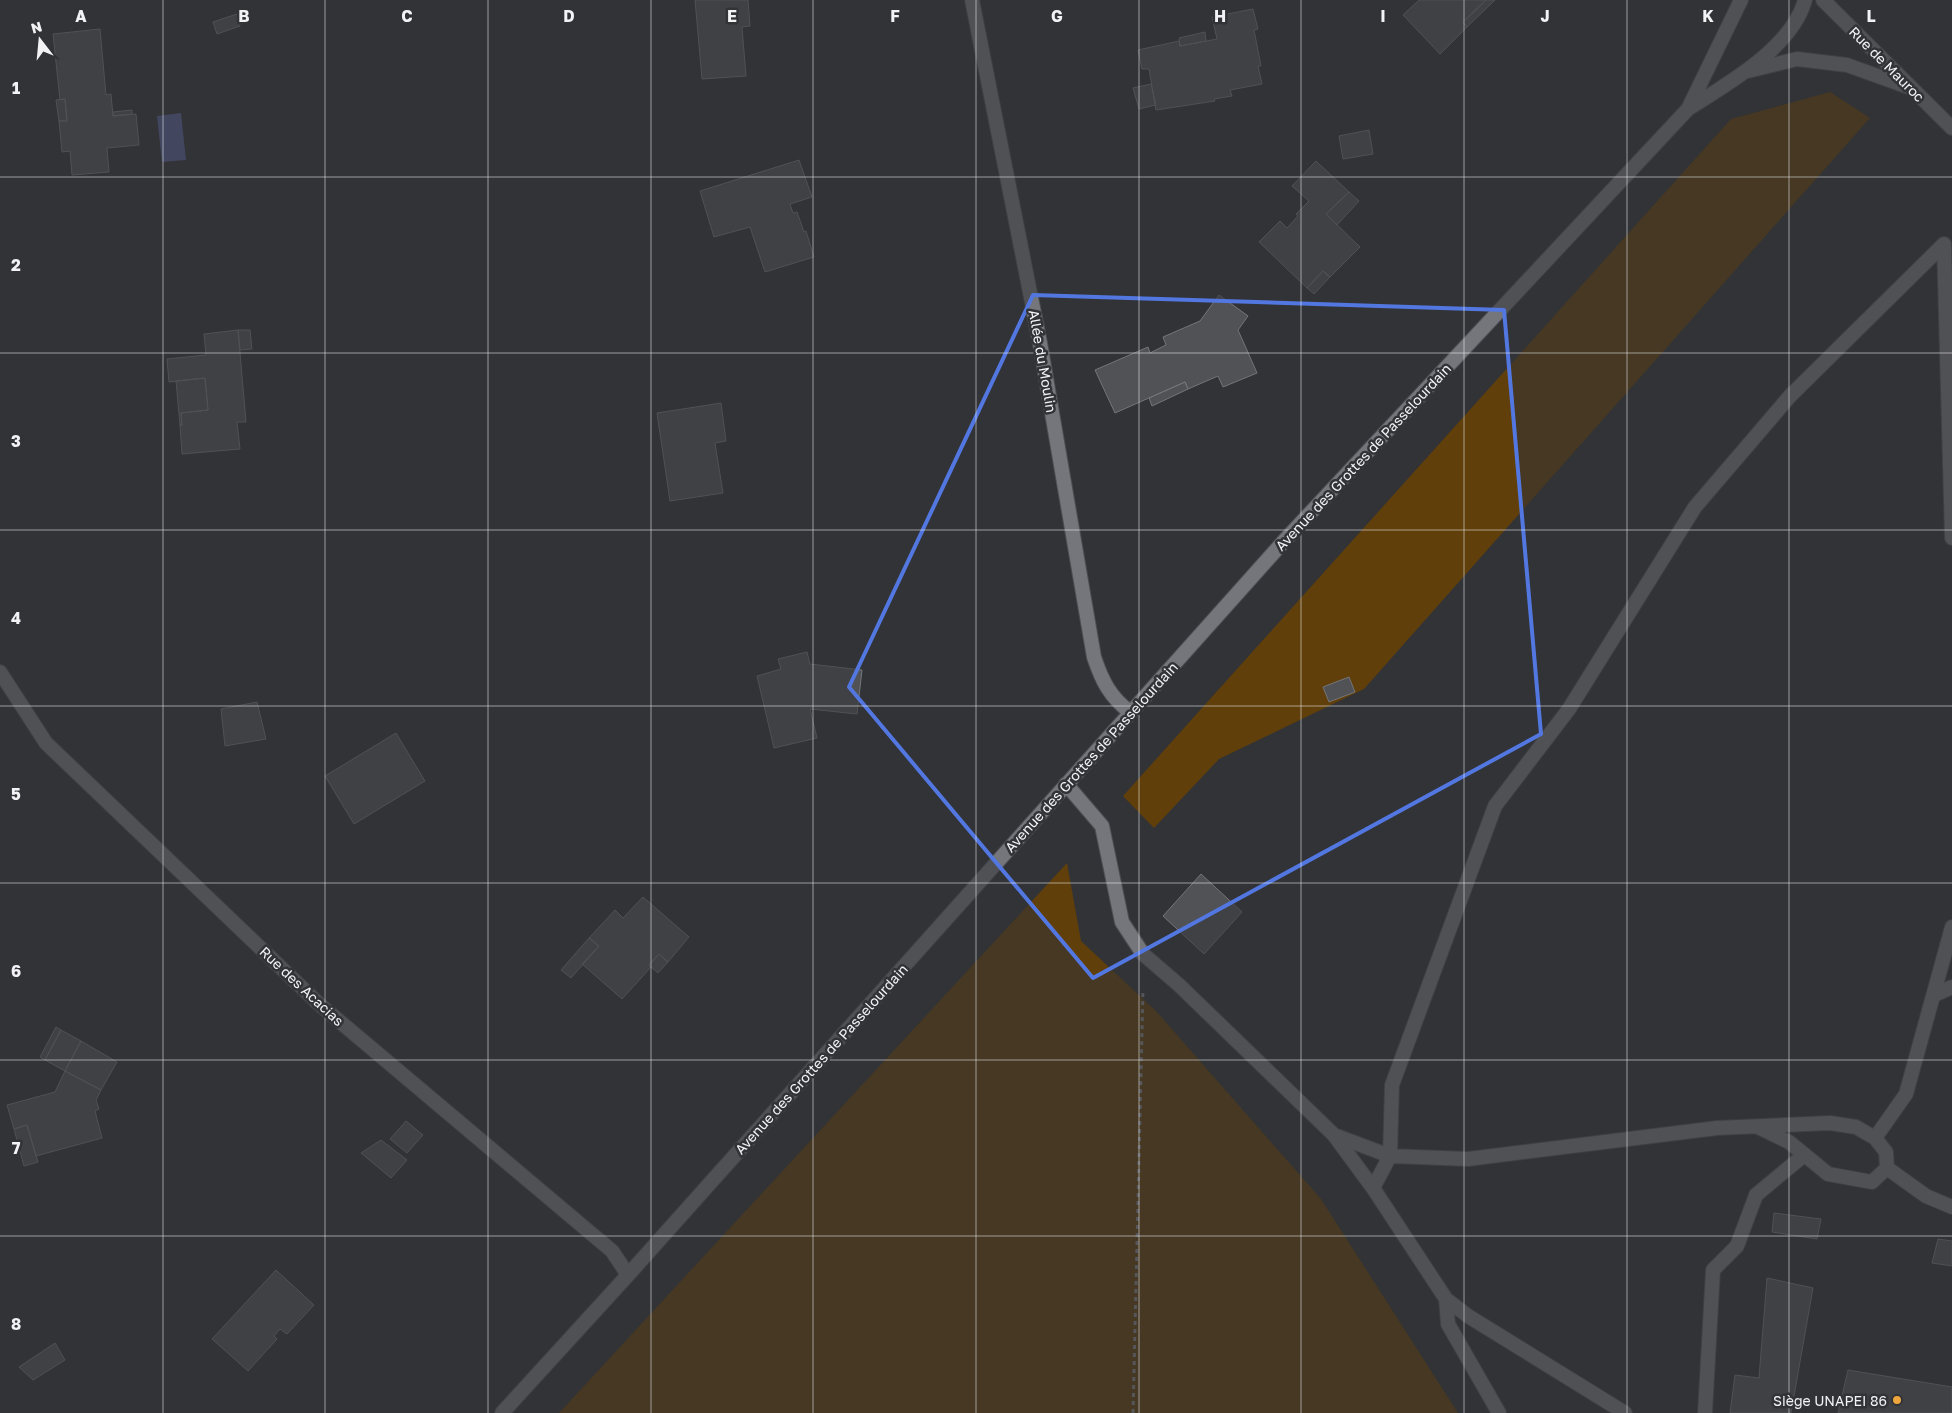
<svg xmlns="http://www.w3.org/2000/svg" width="1952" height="1413" font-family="'Golos Text',sans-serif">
	<rect width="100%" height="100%" fill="#323337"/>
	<path fill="#603f0a" d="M1830 92 1870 118 1364 689 1219 759 1154 828 1123 796 1731 119Z
		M1067 863 1081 941 1156 1011 1321 1199 1458 1413H559Z"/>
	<path fill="#585f91" d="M181 113 186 160 162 162 157 116Z"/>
	<path fill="#515256" stroke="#747579" d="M695 0H748L750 26 742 27 746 76 702 79Z
		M1419 0H1486L1463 22 1467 27 1440 54 1403 15Z
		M1486 0H1495L1467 27 1463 22Z
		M1253 9 1258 29 1254 30 1261 66H1258L1262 84 1230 90 1232 96 1214 99 1215 101 1156 110 1149 69H1142L1138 50 1179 41 1180 46 1217 39 1212 17Z
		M237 14 240 26 217 34 213 22Z
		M100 29 106 95 111 94 113 116 136 114 139 145 107 148 109 172 72 175 70 151 62 152 59 121H67L65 99 60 100 53 34Z
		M1205 32 1206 41 1180 46 1179 38Z
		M1151 84 1156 105 1139 109 1133 88Z
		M65 99 67 121H59L56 100Z
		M132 110V114L113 116V112Z
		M1369 130 1373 154 1343 159 1339 136Z
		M799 160 812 197 790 204 793 213 797 212 804 232 806 231 814 257 765 272 750 227 714 237 700 191Z
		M1316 161 1349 192 1326 214 1360 247 1330 277 1323 271 1307 288 1259 242 1280 221 1287 228 1298 216 1296 214 1309 201 1292 186Z
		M1349 192 1359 201 1337 225 1326 214Z
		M1323 271 1330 277 1314 294 1307 288Z
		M1219 295 1248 316 1238 330 1257 373 1223 387 1218 376 1188 389 1185 382 1115 413 1095 370 1148 347 1150 353 1166 345 1163 337 1200 321Z
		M238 330 246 422H237L240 449 182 454 180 425H182L181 413 208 410 205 378 169 382 167 359 206 355 204 334Z
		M238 330H250L252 349 240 350Z
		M205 378 208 410 181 413 182 425H180L176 381Z
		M1185 382 1188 389 1152 406 1149 398Z
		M721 403 726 441 715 443 723 493 670 501 657 413Z
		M807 652 810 664 862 670 857 714 810 709 817 738 774 748 757 676 781 669 778 659Z
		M1349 677 1355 692 1329 702 1323 687Z
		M257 702 266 739 225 746 221 709Z
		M396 733 425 781 354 824 325 776Z
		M1201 874 1242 912 1204 954 1163 916Z
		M643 897 689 937 668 962 659 954 649 965 651 967 622 999 582 964 599 946 589 938 615 910 623 918Z
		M589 938 599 946 571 978 561 970Z
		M659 954 668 962 658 973 649 965Z
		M56 1027 61 1030 45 1060 40 1057Z
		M61 1030 81 1041 65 1071 45 1060Z
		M81 1041 117 1062 101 1090 65 1071Z
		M65 1071 101 1090 96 1100 99 1109 95 1111 102 1138 36 1156 27 1125 14 1129 7 1105 55 1092Z
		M406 1121 423 1135 407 1153 390 1139Z
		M27 1125 38 1162 24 1166 14 1129Z
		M381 1140 407 1160 391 1178 361 1153Z
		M1774 1213 1821 1219 1817 1239 1772 1232Z
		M1938 1239 1952 1241V1266L1932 1263Z
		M276 1270 314 1305 287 1334 280 1329 274 1336 277 1339 248 1371 212 1339Z
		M1767 1278 1813 1288 1791 1413H1730L1735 1375 1759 1378Z
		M55 1343 65 1360 33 1380 19 1367Z
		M1848 1370 1952 1387V1413H1838Z"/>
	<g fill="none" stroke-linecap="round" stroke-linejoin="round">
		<defs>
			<path id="service" d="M1143 954 1179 985 1334 1135 1373 1188 1446 1299 1448 1324 1499 1413
				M1934 995 1952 987
				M1758 1127 1789 1142 1828 1174 1872 1182 1887 1168 1886 1152 1875 1138 1856 1127 1830 1123 1717 1128 1468 1159 1390 1156 1392 1085 1495 806 1569 709 1695 507 1790 396 1944 244 1952 538
				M1334 1135 1390 1156 1373 1188
				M1875 1138 1906 1094 1952 927
				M1887 1168 1926 1196 1952 1207
				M1446 1299 1468 1316 1625 1413
				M1705 1413 1713 1270 1737 1246 1756 1195 1804 1155"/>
			<path id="minor" d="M972 0 1040 343 1094 657C1102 681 1110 697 1130 712
				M1748 71 1797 59 1847 65 1911 88
				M1689 107 1741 0
				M0 672 46 743 319 1004 612 1251 628 1275
				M1066 784 1102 826 1122 922 1143 954
				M502 1413 628 1275 1285 540 1688 109C1727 84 1792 48 1805 0"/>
			<path id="tertiary" d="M1823 0 1952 128"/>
		</defs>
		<use href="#service" stroke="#4e4f52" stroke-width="16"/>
		<use href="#minor" stroke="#4e4f52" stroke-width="16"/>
		<use href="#tertiary" stroke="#4e4f52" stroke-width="16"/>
		<path stroke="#7f8083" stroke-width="3" stroke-dasharray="4 4" stroke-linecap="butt" d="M1133 1413 1143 989"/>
		<use href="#service" stroke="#75767b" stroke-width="14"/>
		<use href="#minor" stroke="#75767b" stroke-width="14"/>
		<use href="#tertiary" stroke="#75767b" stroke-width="14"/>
	</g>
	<path d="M0 0H1952V1413H0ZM1033 295 1504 310 1541 734 1093 978 849 687Z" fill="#323337" fill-opacity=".55" fill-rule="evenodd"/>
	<path fill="none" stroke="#5277e0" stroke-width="4" stroke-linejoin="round" d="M1033 295 1504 310 1541 734 1093 978 849 687Z"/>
	<path fill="none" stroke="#f3f3f6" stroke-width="1" stroke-opacity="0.55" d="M163 0V1413M325 0V1413M488 0V1413M651 0V1413M813 0V1413M976 0V1413M1139 0V1413M1301 0V1413M1464 0V1413M1627 0V1413M1789 0V1413M0 177H1952M0 353H1952M0 530H1952M0 706H1952M0 883H1952M0 1060H1952M0 1236H1952"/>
	<circle fill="#eea73c" stroke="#323337" stroke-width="2" cx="1897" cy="1400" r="5"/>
	<g text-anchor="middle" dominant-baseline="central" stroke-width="5" stroke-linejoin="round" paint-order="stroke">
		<g font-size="14" fill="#f3f3f6" stroke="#323337">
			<text transform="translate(1887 64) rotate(45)">Rue de Mauroc</text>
			<text transform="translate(1043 361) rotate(80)">Allée du Moulin</text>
			<text transform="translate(1363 457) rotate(-47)">Avenue des Grottes de Passelourdain</text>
			<text transform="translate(1091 757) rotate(-48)">Avenue des Grottes de Passelourdain</text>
			<text transform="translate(302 986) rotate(43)">Rue des Acacias</text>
			<text transform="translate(821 1059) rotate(-48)">Avenue des Grottes de Passelourdain</text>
		</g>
		<g font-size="14" fill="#f3f3f6" stroke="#323337" text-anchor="end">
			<text x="1887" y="1400">Siège UNAPEI 86</text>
		</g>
	</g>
	<g font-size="16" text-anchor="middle" font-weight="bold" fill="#f3f3f6" stroke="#323337" stroke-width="5" stroke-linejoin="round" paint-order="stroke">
		<text x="81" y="22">A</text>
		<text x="244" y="22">B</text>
		<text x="407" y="22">C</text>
		<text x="569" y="22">D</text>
		<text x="732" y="22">E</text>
		<text x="895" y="22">F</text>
		<text x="1057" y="22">G</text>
		<text x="1220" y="22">H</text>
		<text x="1383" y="22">I</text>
		<text x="1545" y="22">J</text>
		<text x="1708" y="22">K</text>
		<text x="1871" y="22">L</text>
		<text x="16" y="94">1</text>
		<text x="16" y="271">2</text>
		<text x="16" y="447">3</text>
		<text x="16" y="624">4</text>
		<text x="16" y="800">5</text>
		<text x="16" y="977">6</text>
		<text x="16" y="1154">7</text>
		<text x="16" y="1330">8</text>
	</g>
	<g transform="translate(40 40) rotate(344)" stroke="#323337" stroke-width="4" paint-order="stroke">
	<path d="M0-4L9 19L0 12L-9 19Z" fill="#f3f3f6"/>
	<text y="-8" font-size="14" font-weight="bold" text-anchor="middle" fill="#f3f3f6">N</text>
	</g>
</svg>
